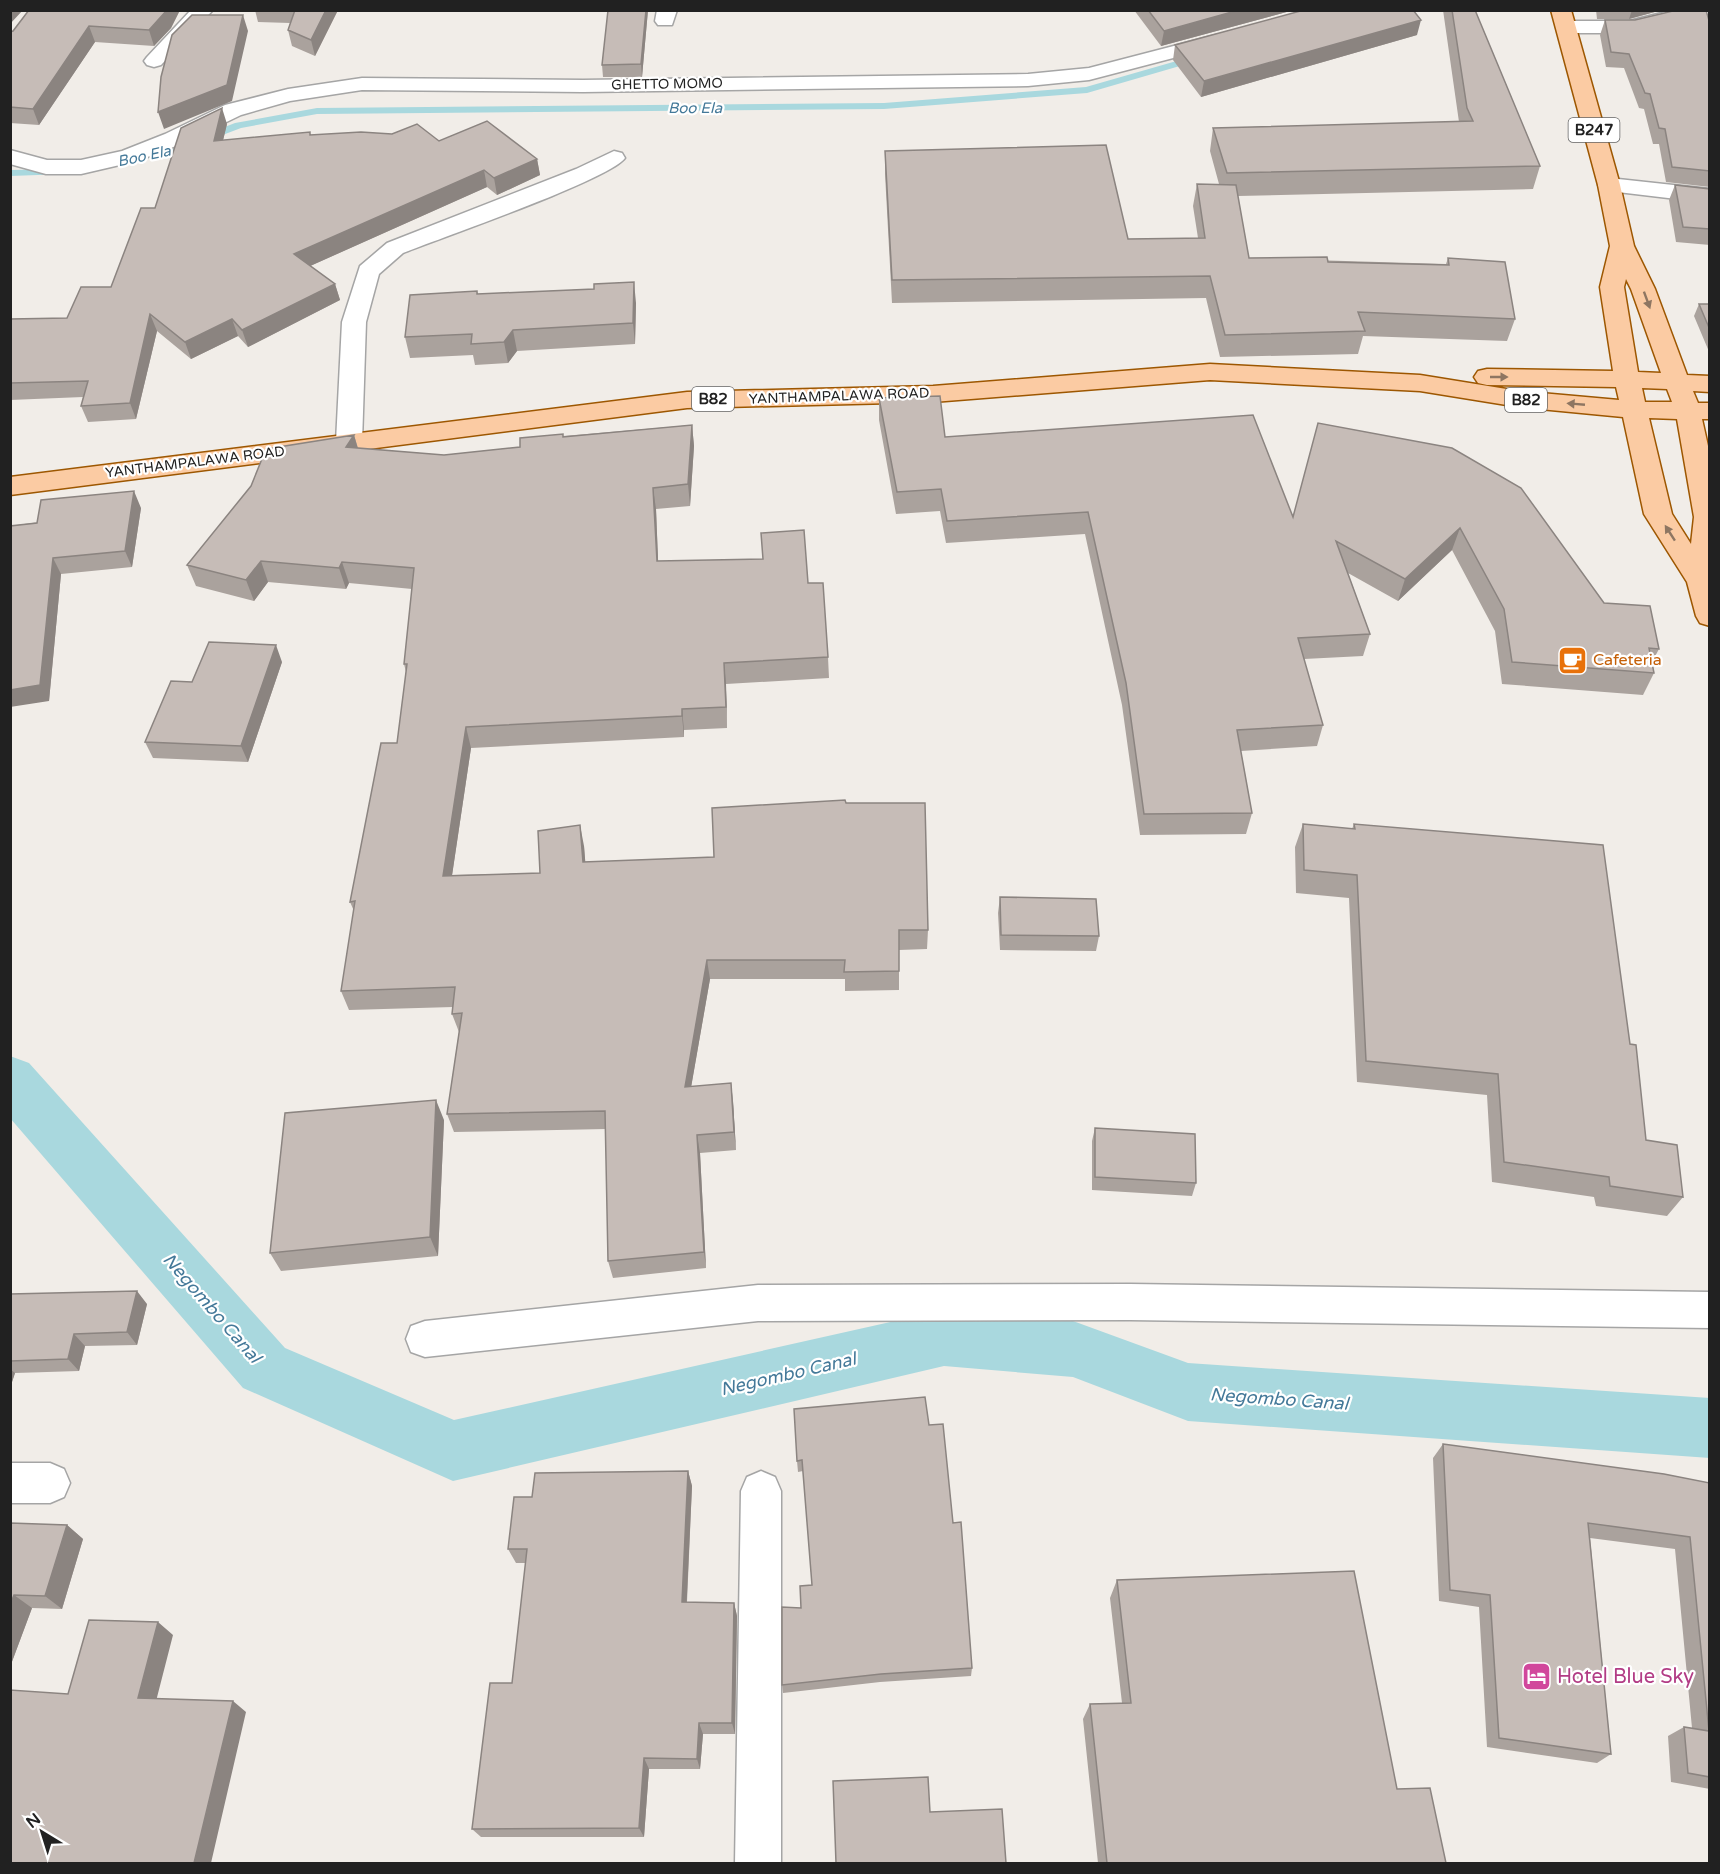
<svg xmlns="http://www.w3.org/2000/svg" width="1720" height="1874" font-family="'Varela Round',sans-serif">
	<rect width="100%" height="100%" fill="#f1ede8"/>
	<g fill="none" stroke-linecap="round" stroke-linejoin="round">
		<path fill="#a9d8de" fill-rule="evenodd" d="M1194 56 1199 59 1197 61 1087 93 884 109 317 114 241 128 183 150 141 160 136 157 176 146 235 123 317 108 884 103 1086 87Z
			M62 169 67 172 66 174 10 176V170Z"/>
		<path fill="#a9d8de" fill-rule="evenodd" d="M10 1056 29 1063 285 1348 454 1420 944 1310 1073 1321 1188 1363 1710 1398V1458L1188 1421 1073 1377 944 1366 453 1481 243 1388 10 1118Z"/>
		<defs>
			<path id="minor" d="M191 10H213L161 65 154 67 147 65 144 61 147 57Z
				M657 10H677L672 25H658L655 21Z
				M1674 10H1710V14L1629 33H1566L1559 31 1556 27 1559 23 1566 21H1629Z
				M1216 35 1223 37 1226 41 1223 45 1089 80 1028 86 583 92 362 90 290 101 241 115 181 144 137 161 81 174H46L10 164V150L47 160H81L122 151 165 134 225 105 288 89 362 78 583 80 1028 74 1089 68Z
				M614 151 622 153 625 158C611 179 438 239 403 253L379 274 366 322 362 442 358 448 349 450 340 448 336 442 342 322 360 266 387 243 576 169Z
				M1609 178 1710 189V203L1601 190 1598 185 1601 180Z
				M1130 1284 1710 1292V1328L1130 1320 758 1321 425 1357 411 1352 406 1339 411 1326 425 1321 758 1285Z
				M10 1463H50L64 1469 70 1483 64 1497 50 1503H10Z
				M761 1471 775 1477 781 1491V1864H735L741 1491 747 1477Z"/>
			<path id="primary" d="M1551 10H1571L1620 185 1634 246 1655 289 1687 375 1710 376V392L1693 391 1698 403H1710V419H1702L1710 455V626L1700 623 1696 616 1687 582 1644 514 1623 417 1519 407 1420 391 1210 380 933 402 687 408 10 495V477L687 392 933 386 1210 364 1420 375 1519 391 1619 400 1616 387 1487 385 1478 383 1474 377 1478 371 1487 369 1613 371 1600 287 1610 246 1598 185ZM1626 279 1631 289 1661 373 1638 372 1624 287ZM1642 388 1667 389 1672 402H1645ZM1649 418 1677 419 1694 517 1691 544 1672 514Z"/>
		</defs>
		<use href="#minor" stroke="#a5a5a5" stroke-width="3"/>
		<use href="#primary" stroke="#9d5701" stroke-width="3"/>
		<use href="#minor" fill="#fff" fill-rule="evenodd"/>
		<use href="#primary" fill="#fbcba3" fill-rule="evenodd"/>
	</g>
	<path fill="#aaa29d" d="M29 10H180L171 28 154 46 95 42 39 125 10 123V32L13 31Z
		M255 10H338L315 56 292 46 288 30 290 23 258 22Z
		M648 10 642 77H603L602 65Z
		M826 10H847L826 12Z
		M1134 10H1294L1161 46Z
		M1443 10H1475L1540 166 1533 189 1238 196 1249 258 1446 264 1448 258 1515 319 1507 341 1363 336 1358 354 1220 357 1206 298 892 303 885 174V151L1128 239 1198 238 1193 206 1197 184H1219L1210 151 1213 128 1459 122Z
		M1596 10H1662L1629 19H1597Z
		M1605 20 1710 24V187L1666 182 1659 144H1653L1644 109 1639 108 1624 68 1606 67 1600 35Z
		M1417 35 1201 97 1173 60 1175 45Z
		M227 124 223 140 310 135 439 141 537 159 540 175 497 195 487 187 310 266 335 284 340 300 248 347 238 336 191 359 157 331 136 419 88 422 81 406 83 397 10 400V319L67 318 111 287 155 208Z
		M1675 185 1710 189V245L1676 242 1669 200Z
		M594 289 636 303 635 344 517 351 508 363 475 365 473 355 410 358 405 337 477 291 478 294Z
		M1699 304H1710V354L1694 316Z
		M879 398 945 437 1293 517 1318 423 1604 603 1659 649 1652 662 1654 673 1643 695 1502 684 1495 631 1452 550 1398 601 1348 573 1370 634 1363 656 1304 659 1323 725 1317 746 1241 751 1252 813 1246 834 1140 835 1122 705 1085 534 946 543 940 511 896 514 879 420Z
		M692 425 694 446 690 506 656 509 658 561 808 583 828 657 829 678 726 684 727 728 684 730V737L471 748 452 875 540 873 584 846 585 862 714 857 846 803 928 930 927 949 899 950V990L845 991V979H710L691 1087 733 1101 736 1150 700 1153 706 1268 613 1278 608 1261 606 1129 454 1132 447 1114 459 1032 452 1014 453 1007 349 1010 341 991 354 911 350 902 397 743 406 672 404 664 412 589 349 583 346 589 268 582 254 601 196 586 187 565 354 435 358 448 444 455 520 447 563 436Z
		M141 508 132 567 61 574 49 701 10 526Z
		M282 662 248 762 153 758 145 742 192 682Z
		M1303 824 1352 829 1354 824 1630 1044 1646 1140 1683 1197 1667 1216 1596 1206 1594 1197 1492 1182 1487 1095 1357 1082 1349 898 1296 893 1295 847Z
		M1000 897 1099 936 1096 951 1000 950 998 913Z
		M444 1120 438 1256 281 1271 270 1253Z
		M1095 1128 1196 1183 1192 1196 1092 1190V1141Z
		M10 1294 147 1304 137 1345 85 1346 79 1371 15 1373 10 1388Z
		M929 1425 953 1523 972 1668 971 1676 880 1682 783 1693 782 1685 801 1608 812 1585 803 1471 798 1472 797 1461Z
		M1443 1444 1710 1483V1789L1671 1782 1668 1736 1684 1727 1692 1728 1675 1549 1590 1538 1611 1754 1597 1763 1487 1747 1479 1607 1439 1601 1433 1458Z
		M688 1471 692 1486 687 1602 734 1603 737 1616 735 1734H703L700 1769H649L644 1837H481L472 1829 512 1683 526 1563H516L508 1549 532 1497Z
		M10 1523 67 1525 83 1539 62 1609 32 1608 10 1667Z
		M1117 1580 1397 1789 1446 1863H1098L1083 1719 1090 1704 1122 1703 1110 1598Z"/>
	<path fill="#8b8480" d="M10 10H23L10 24Z
		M167 10H180L171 28 154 46 149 30Z
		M326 10H338L315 56 311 40Z
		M646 10H648L642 77 641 64Z
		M1239 10H1294L1161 46 1164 31Z
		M1632 10H1662L1629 19Z
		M243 15 248 31 232 101 164 129 158 112Z
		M1421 20 1417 35 1201 97 1204 81Z
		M89 26 95 42 39 125 33 109Z
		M222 108 227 124 219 157 214 141Z
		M537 159 540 175 497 195 494 178Z
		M484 170 487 187 299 271 294 254Z
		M634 282 636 303 635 344 633 323Z
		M335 284 340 300 248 347 242 330Z
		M150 314 157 331 136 419 130 403Z
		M232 319 238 336 191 359 185 342Z
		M513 330 517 351 508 363 504 342Z
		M692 425 694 446 690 506 688 484Z
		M354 435 360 456 346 447Z
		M653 488 656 509 659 583 657 561Z
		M134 491 141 508 132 567 125 551Z
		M1460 528 1452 550 1398 601 1405 579Z
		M53 558 61 574 49 701 10 707V690Z
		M261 561 268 582 254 601 246 580Z
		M342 562 349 583 346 589 339 568Z
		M276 645 282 662 248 762 241 746Z
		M724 663 726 684 727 728 726 707Z
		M682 709 684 730V737L682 716Z
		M466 727 471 748 449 896 443 876Z
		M580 825 584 846 587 882 583 862Z
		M707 960 710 979 688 1105 685 1087Z
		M731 1083 733 1101 736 1150 734 1132Z
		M436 1100 444 1120 438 1256 430 1237Z
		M697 1135 700 1153 706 1268 704 1252Z
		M137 1291 147 1304 137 1345 127 1332Z
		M74 1334 85 1346 79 1371 68 1359Z
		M10 1369 15 1373 10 1388Z
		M688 1471 692 1486 686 1616 682 1602Z
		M67 1525 83 1539 62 1609 45 1596Z
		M14 1595 32 1608 10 1667V1605Z
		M734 1603 737 1616 735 1734 732 1723Z
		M158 1622 173 1635 154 1709 138 1698Z
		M233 1701 246 1712 211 1863H194Z
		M699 1723 703 1734 700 1769 697 1759Z
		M644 1758 649 1769 644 1837 639 1828Z"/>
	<path fill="#c6bcb7" stroke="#8b8480" stroke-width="1.5" d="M29 10H167L149 30 89 26 33 109 10 107V32L13 31Z
		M295 10H326L311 40 288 30Z
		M608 10H646L641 64 602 65Z
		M1148 10H1239L1164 31Z
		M1304 10H1413L1421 20 1204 81 1175 45Z
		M1452 10H1475L1540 166 1227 173 1213 128 1473 121 1467 108Z
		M1677 10H1706L1710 24V171L1672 167 1665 129 1659 128 1650 94 1645 93 1629 54 1611 52 1605 20H1635Z
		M192 15H243L227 85 158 112 161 77 172 35Z
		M222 108 214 141 310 132V135L361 132 392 134 417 124 439 141 487 121 537 159 494 178 484 170 294 254 335 284 242 330 232 319 185 342 150 314 130 403 81 406 88 381 10 383V319L67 318 81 287H111L141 208H155L181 128Z
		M1106 145 1128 239 1205 238 1197 184 1236 185 1249 258 1327 257 1328 262 1449 265 1448 258 1505 262 1515 319 1358 312 1365 331 1225 335 1210 276 892 280 885 151Z
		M1675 185 1710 189V229L1683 227Z
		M634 282 633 323 513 330 504 342 471 344 472 334 405 337 410 295 477 291V294L594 289V284Z
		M1699 304H1710V330Z
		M940 396 945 437 1253 415 1293 517 1318 423 1452 448 1521 488 1604 603 1650 606 1659 649 1649 648 1654 673 1512 662 1504 609 1460 528 1405 579 1336 541 1370 634 1298 638 1323 725 1237 730 1252 813 1144 814 1126 683 1088 512 947 521 941 489 897 492 879 398Z
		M692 425 688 484 653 488 657 561 763 559 761 533 804 530 808 583H823L828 657 724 663 726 707 682 709V716L466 727 443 876 540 873 538 831 580 825 583 862 714 857 712 808 845 800 846 803H925L928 930H899V971L844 972 845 960H707L685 1087 731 1083 734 1132 697 1135 704 1252 608 1261 605 1111 447 1114 462 1013 452 1014 455 987 341 991 355 901 350 902 381 743H397L407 664H404L414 568 342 562 339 568 261 561 246 580 187 565 251 486 266 449 354 435 346 447 444 455 520 447V438L563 434V437Z
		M134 491 125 551 53 558 40 685 10 690V526L37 523 41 500Z
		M209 642 276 645 241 746 145 742 171 681 192 682Z
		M1303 824 1355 829 1354 824 1603 845 1630 1044 1636 1045 1646 1140 1677 1145 1683 1197 1610 1186 1609 1177 1504 1162 1498 1074 1366 1061 1357 875 1304 870Z
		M1000 897 1096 899 1099 936 1001 935Z
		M436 1100 430 1237 270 1253 285 1113Z
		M1095 1128 1195 1134 1196 1183 1095 1177Z
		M137 1291 127 1332 74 1334 68 1359 10 1361V1294Z
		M925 1397 929 1425 943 1424 953 1523 961 1522 972 1668 881 1674 782 1685V1607L801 1608 800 1586 812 1585 802 1460 797 1461 794 1409Z
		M1443 1444 1664 1474 1710 1483V1777L1688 1773 1684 1727 1709 1731 1690 1537 1588 1523 1611 1754 1499 1738 1490 1595 1450 1590Z
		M688 1471 682 1602 734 1603 732 1723H699L697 1759 644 1758 639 1828 472 1829 490 1683H512L527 1549H508L514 1497H532L535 1473Z
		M10 1523 67 1525 45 1596 14 1595 10 1605Z
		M1354 1571 1397 1789 1430 1788 1446 1863H1107L1090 1704 1131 1703 1117 1580Z
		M89 1620 158 1622 138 1698 233 1701 194 1863H10V1690L68 1694Z
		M928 1777 930 1812 1002 1809 1006 1863H836L833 1781Z"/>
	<defs><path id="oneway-solid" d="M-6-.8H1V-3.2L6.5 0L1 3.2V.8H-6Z" transform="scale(1.5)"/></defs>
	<g fill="#8e7662">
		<use href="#oneway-solid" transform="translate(1647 300) rotate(70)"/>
		<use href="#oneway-solid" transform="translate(1499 377)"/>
		<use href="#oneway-solid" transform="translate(1576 404) rotate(-175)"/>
		<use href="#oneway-solid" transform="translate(1670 533) rotate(-123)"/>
	</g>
	<defs>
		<symbol id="cafe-square" viewBox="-11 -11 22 22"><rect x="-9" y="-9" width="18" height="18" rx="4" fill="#e8710a" stroke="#fff"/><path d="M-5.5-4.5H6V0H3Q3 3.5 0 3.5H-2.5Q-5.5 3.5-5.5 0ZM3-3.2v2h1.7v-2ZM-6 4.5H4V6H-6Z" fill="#fff"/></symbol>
		<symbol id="hotel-square" viewBox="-11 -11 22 22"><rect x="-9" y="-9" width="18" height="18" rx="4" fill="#d1479c" stroke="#fff"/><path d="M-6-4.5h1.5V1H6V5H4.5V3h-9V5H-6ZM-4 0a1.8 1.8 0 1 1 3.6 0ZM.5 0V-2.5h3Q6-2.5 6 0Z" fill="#fff"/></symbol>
	</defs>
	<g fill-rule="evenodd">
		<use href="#cafe-square" x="1556" y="644" width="33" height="33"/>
		<use href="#hotel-square" x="1520" y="1660" width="33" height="33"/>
	</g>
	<g text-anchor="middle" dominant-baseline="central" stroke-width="4.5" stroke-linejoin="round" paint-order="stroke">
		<g font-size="14" fill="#212121" stroke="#fff">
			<text transform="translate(667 84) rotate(-1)">GHETTO MOMO</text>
			<text transform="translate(839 396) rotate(-2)">YANTHAMPALAWA ROAD</text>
			<text transform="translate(195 462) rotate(-7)">YANTHAMPALAWA ROAD</text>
		</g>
		<g font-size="15" font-style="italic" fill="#447999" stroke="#fff">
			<text x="695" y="108">Boo Ela</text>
			<text transform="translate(144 156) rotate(-12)">Boo Ela</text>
		</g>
		<g fill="#fff" stroke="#646464" stroke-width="1.5">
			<rect x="1568.5" y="118" width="51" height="24" rx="4.5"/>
			<rect x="692" y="387" width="42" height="24" rx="4.5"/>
			<rect x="1505" y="388" width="42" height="24" rx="4.5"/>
		</g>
		<g font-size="15" font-weight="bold" fill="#212121">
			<text x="1594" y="130">B247</text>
			<text x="713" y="399">B82</text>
			<text x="1526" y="400">B82</text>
		</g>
		<g font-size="16" fill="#c56008" stroke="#fff" text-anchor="start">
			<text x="1593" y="660">Cafeteria</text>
		</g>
		<g font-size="18" font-style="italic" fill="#447999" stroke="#fff">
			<text transform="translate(212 1308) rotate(49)">Negombo Canal</text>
			<text transform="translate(788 1374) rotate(-13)">Negombo Canal</text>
			<text transform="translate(1279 1399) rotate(4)">Negombo Canal</text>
		</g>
		<g font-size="20" fill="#b23c85" stroke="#fff" text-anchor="start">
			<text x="1557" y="1677">Hotel Blue Sky</text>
		</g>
	</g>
	<rect width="1720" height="1874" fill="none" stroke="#212121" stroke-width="24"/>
	<g transform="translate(42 1832) rotate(322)" stroke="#ffffff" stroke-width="4.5" paint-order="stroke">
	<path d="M0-4.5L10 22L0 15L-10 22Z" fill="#212121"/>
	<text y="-9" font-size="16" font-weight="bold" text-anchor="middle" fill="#212121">N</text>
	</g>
</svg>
